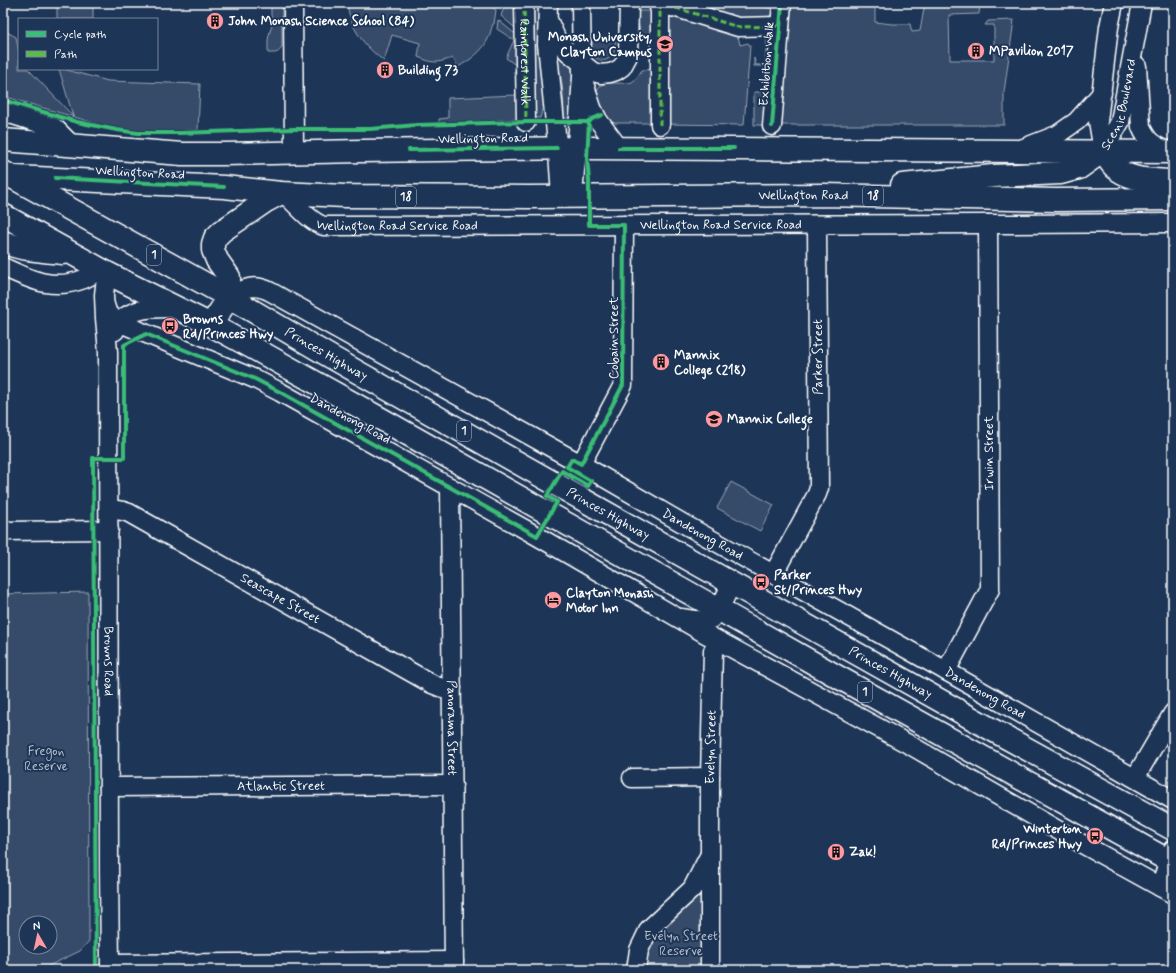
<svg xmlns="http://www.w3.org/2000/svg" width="1176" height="973" font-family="Mynerve,sans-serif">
	<rect width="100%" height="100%" fill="#1d3557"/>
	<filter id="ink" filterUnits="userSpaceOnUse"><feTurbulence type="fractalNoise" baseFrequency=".025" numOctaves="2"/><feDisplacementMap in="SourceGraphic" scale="8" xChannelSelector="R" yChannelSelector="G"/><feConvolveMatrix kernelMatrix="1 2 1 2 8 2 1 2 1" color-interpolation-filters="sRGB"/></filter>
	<g filter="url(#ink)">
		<path fill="#364b69" stroke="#9aa5b4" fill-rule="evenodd" d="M57 3H93V19H57Z
			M271 3H282V46C279 54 276 53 268 53 268 49 268 44 268 40 269 32 273 25 273 17H271Z
			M347 3H462L468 4 488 3 496 10 494 24H493C491 29 490 35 488 39 482 52 470 60 458 67L453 58C436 63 435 64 418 57L420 43 392 35 384 61C364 46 350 28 347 3Z
			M506 3H521V27L515 28 501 16 503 10Z
			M529 3H541L544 101 543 107 540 118H531Z
			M680 3H755V5L773 9 772 15C742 29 709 13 680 3Z
			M787 3H875V22L892 24H910L912 32 920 31 925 3H980L979 14 949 15 950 60H994V25H985L988 21 1014 20 1004 92V125H754V92H779Z
			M636 11H655V36H641Z
			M664 11 737 31 740 45 748 43 750 46 744 125 664 124Z
			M498 20 520 38 517 66 506 58 514 40 497 29Z
			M3 30 16 37 19 53V69H28L73 116 59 69H63L108 81 200 84 198 130 125 132 3 96Z
			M777 31 768 66H754V58L756 65H765L767 35Z
			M595 37H615C621 72 580 64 595 37Z
			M554 51 572 66 573 69V118H564C564 92 562 75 554 51Z
			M517 68 522 119 439 123V119L448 118V98L516 95V75L513 73Z
			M657 69V123H615L609 121 599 112C598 106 595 96 597 90 602 78 622 86 632 82 637 79 639 74 642 70Z
			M731 482 774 505 760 531 717 508Z
			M88 592 89 941 80 951 40 970H3V594ZM26 923H50V947H26Z
			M699 890 706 894 707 970H642L650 939Z"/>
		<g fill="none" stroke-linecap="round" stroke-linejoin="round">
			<defs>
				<g id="minor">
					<path d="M293 3 294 153"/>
					<path id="s1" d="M524 3 526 122"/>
					<path d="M548 3 547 44 558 153 561 196"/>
					<path d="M658 3 660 11V125"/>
					<path d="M658 4 680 9 738 27 780 26"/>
					<path d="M549 22 557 40 568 52 593 72 601 74 610 73 616 71 622 67 628 56 629 3"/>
					<path d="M1137 66 1141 127C1148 143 1153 144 1168 152"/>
					<path d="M584 83 592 108 598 120 619 148"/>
					<path d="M3 112 55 128 73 146"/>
					<path d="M772 126 782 3"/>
					<path d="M1021 149 1057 135 1077 121 1102 93"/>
					<path id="s2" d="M1103 151 1120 122 1142 3"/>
					<path d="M1103 151 1098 121 1109 27 1114 3"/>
					<path id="s3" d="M283 193C296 203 309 222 324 226L988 224H1002L1173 223"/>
					<path d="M573 196 582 77 581 3"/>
					<path d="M3 267C32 280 52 291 84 279 90 276 95 273 101 270"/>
					<path id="s4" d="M109 274 105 286 104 295 105 318 108 352 109 870 110 970"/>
					<path id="s5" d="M229 297C245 288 254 283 271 292L572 459 684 524 946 671 1173 800"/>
					<path d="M105 305 108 314 118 322 255 379 280 392 537 536 704 633 910 745 1075 840 1173 894"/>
					<path d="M115 331C124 306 154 308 176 308"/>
					<path d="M581 464 623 385 624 225"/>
					<path id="s6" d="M450 487 454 970"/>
					<path id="s7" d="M109 509 123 511 129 513 432 684 442 688H452"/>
					<path d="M3 531 109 530"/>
					<path d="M774 573 817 494 819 488 817 225"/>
					<path d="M682 618C688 619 705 622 711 619 719 613 727 592 732 583"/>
					<path d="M946 671 990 589 988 224"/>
					<path d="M632 778 710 777"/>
					<path d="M1135 778 1173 713"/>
					<path id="s8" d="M109 787 453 785"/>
					<path d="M1160 887 1173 849"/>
					<path d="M110 964 454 961"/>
					<path d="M636 970 639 950 649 929 692 889 709 856"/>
					<path id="s9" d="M710 970V777L713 651 718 641"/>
				</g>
				<g id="highway">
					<path d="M3 140 182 154H224L361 151 587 148 1173 152"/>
					<path d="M1103 151C1107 158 1112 166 1118 170 1134 181 1155 180 1173 181"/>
					<path id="s10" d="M3 172 229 297 331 357 596 507 998 733 1173 829"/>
					<path id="s11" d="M15 177 224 187 281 193 345 196 529 197 824 195 1056 200 1173 199"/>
					<path d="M902 185 993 176 1061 173 1079 168 1103 151"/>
					<path d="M3 215 109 274 211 325 257 350 383 420 831 673 1173 863"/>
					<path d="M3 242C22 250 42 251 63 253"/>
					<path d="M211 325 229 297V277L217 260 213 250V244L215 238 222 231 266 201 281 193"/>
				</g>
			</defs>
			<use href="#minor" stroke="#fff" stroke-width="21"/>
			<use href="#highway" stroke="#fff" stroke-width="25"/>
			<use href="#minor" stroke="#1d3557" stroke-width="18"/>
			<use href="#highway" stroke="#1d3557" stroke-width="22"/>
			<path stroke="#5cbc4b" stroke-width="3" stroke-dasharray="6 3" stroke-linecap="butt" d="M524 3 526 122
				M658 3 660 11V125
				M658 4 680 9 738 27 780 26"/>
			<defs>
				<path id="cycleway" d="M3 100 77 122 117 130 138 133H180L294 129H370L417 125 526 122H589L592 119 602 115
					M772 126 782 3
					M619 148H734
					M409 150 557 148
					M55 178 224 187
					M96 970 93 458H124V345L146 334 255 379 280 392 537 536 557 502 547 496 562 471 588 486 591 481 567 467 572 459 581 464 623 385 624 225H589V181L587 158 589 122"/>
			</defs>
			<use href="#cycleway" stroke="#1d3557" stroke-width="6"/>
			<use href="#cycleway" stroke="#3abd76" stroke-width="4"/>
		</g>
	</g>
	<defs>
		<symbol id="building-disc" viewBox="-11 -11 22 22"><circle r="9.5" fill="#ff9aa2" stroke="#1d3557"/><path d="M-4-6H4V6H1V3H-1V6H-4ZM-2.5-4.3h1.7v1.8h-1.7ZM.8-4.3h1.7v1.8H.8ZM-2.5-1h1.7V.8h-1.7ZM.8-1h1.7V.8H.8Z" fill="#111"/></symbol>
		<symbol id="university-disc" viewBox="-11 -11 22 22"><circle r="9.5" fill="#ff9aa2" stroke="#1d3557"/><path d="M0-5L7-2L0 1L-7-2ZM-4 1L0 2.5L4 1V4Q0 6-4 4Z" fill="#111"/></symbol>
		<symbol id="bus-disc" viewBox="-11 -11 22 22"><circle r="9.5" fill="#ff9aa2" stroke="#1d3557"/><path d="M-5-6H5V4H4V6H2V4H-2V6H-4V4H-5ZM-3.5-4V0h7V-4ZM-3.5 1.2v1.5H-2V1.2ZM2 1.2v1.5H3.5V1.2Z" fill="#111"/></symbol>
		<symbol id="hotel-disc" viewBox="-11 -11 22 22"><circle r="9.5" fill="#ff9aa2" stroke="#1d3557"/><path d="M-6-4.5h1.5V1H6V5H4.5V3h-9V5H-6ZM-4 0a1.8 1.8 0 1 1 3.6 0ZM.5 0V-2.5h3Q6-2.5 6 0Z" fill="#111"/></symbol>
	</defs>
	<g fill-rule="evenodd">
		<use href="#building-disc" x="205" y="11" width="20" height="20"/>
		<use href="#university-disc" x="655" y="34" width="20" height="20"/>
		<use href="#building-disc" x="966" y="41" width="20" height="20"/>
		<use href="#building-disc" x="375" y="60" width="20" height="20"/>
		<use href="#bus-disc" x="160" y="316" width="20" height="20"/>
		<use href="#building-disc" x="651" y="352" width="20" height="20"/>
		<use href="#university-disc" x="704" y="409" width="20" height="20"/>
		<use href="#bus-disc" x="751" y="572" width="20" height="20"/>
		<use href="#hotel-disc" x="543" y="590" width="20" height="20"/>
		<use href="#bus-disc" x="1085" y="826" width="20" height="20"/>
		<use href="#building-disc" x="826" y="842" width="20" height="20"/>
	</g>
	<g text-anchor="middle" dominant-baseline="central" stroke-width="4" stroke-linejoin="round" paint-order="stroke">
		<g fill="#1d3557" stroke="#bbc2cd" stroke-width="1">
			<rect x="863" y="186" width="20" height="20" rx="3"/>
			<rect x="396" y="187" width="20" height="20" rx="3"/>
			<rect x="147" y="245" width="14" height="20" rx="3"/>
			<rect x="457" y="421" width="14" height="20" rx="3"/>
			<rect x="858" y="682" width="14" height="20" rx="3"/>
		</g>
		<g font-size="12" font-weight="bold" fill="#fff">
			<text x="873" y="196">18</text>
			<text x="406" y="197">18</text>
			<text x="154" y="255">1</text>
			<text x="464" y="431">1</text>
			<text x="865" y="692">1</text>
		</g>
		<g font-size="13" font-weight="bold" fill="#fff" stroke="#1d3557" text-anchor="start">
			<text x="228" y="21">John Monash Science School (84)</text>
			<text x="652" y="37" text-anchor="end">Monash University,<tspan x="652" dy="15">Clayton Campus</tspan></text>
			<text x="989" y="51">MPavilion 2017</text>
			<text x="398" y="70">Building 73</text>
			<text x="183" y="319">Browns<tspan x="183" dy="15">Rd/Princes Hwy</tspan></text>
			<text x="674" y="355">Mannix<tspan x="674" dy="15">College (218)</tspan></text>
			<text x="727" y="419">Mannix College</text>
			<text x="774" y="575">Parker<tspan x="774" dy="15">St/Princes Hwy</tspan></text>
			<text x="566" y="593">Clayton Monash<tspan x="566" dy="15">Motor Inn</tspan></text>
			<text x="1082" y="829" text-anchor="end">Winterton<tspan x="1082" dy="15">Rd/Princes Hwy</tspan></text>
			<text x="849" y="852">Zak!</text>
		</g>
		<g font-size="13" fill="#fff" stroke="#1d3557">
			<text stroke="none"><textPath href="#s1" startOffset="59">Rainforest Walk</textPath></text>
			<text transform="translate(767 64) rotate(-86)">Exhibition Walk</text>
			<text stroke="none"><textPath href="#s2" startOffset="50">Scenic Boulevard</textPath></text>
			<text transform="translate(483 139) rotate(-1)">Wellington Road</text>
			<text transform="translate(140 173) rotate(3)">Wellington Road</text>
			<text stroke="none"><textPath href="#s11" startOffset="789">Wellington Road</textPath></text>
			<text stroke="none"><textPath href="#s3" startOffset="126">Wellington Road Service Road</textPath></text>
			<text stroke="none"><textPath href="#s3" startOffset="450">Wellington Road Service Road</textPath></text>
			<text transform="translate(614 338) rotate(-90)">Cobain Street</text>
			<text stroke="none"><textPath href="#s10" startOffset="371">Princes Highway</textPath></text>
			<text transform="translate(818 357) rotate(-90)">Parker Street</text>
			<text transform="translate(350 419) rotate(29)">Dandenong Road</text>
			<text transform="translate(989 453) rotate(-90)">Irwin Street</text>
			<text stroke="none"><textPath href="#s10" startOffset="695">Princes Highway</textPath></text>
			<text stroke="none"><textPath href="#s5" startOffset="540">Dandenong Road</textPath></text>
			<text stroke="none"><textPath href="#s7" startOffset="194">Seascape Street</textPath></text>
			<text stroke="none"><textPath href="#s4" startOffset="388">Browns Road</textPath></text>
			<text stroke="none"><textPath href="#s10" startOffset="1019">Princes Highway</textPath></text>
			<text stroke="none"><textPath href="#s5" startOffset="864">Dandenong Road</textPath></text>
			<text stroke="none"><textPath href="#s6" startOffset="241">Panorama Street</textPath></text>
			<text stroke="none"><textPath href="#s9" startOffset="223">Evelyn Street</textPath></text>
			<text stroke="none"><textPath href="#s8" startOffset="172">Atlantic Street</textPath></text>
		</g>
		<g font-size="13" fill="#b9c0ca" stroke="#1d3557">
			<text x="46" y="751">Fregon<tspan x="46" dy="15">Reserve</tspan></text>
			<text x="681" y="936">Evelyn Street<tspan x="681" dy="15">Reserve</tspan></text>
		</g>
	</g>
	<rect width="1176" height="973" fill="none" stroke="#1d3557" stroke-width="16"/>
	<rect x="8" y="8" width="1160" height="957" fill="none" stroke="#fff" stroke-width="1.5" filter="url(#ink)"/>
	<rect x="18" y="18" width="140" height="52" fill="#1d3557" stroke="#77869a"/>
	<rect x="26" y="31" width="20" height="6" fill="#3abd76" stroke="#77869a"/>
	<text x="54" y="38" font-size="12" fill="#ffffff">Cycle path</text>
	<rect x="26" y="51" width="20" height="6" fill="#5cbc4b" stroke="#77869a"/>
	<text x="54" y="58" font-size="12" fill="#ffffff">Path</text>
	<g transform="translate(38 935) rotate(351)"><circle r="19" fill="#1d3557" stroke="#77869a"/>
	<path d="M0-3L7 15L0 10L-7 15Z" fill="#ff9aa2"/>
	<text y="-6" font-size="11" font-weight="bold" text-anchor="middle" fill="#ffffff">N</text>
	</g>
</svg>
